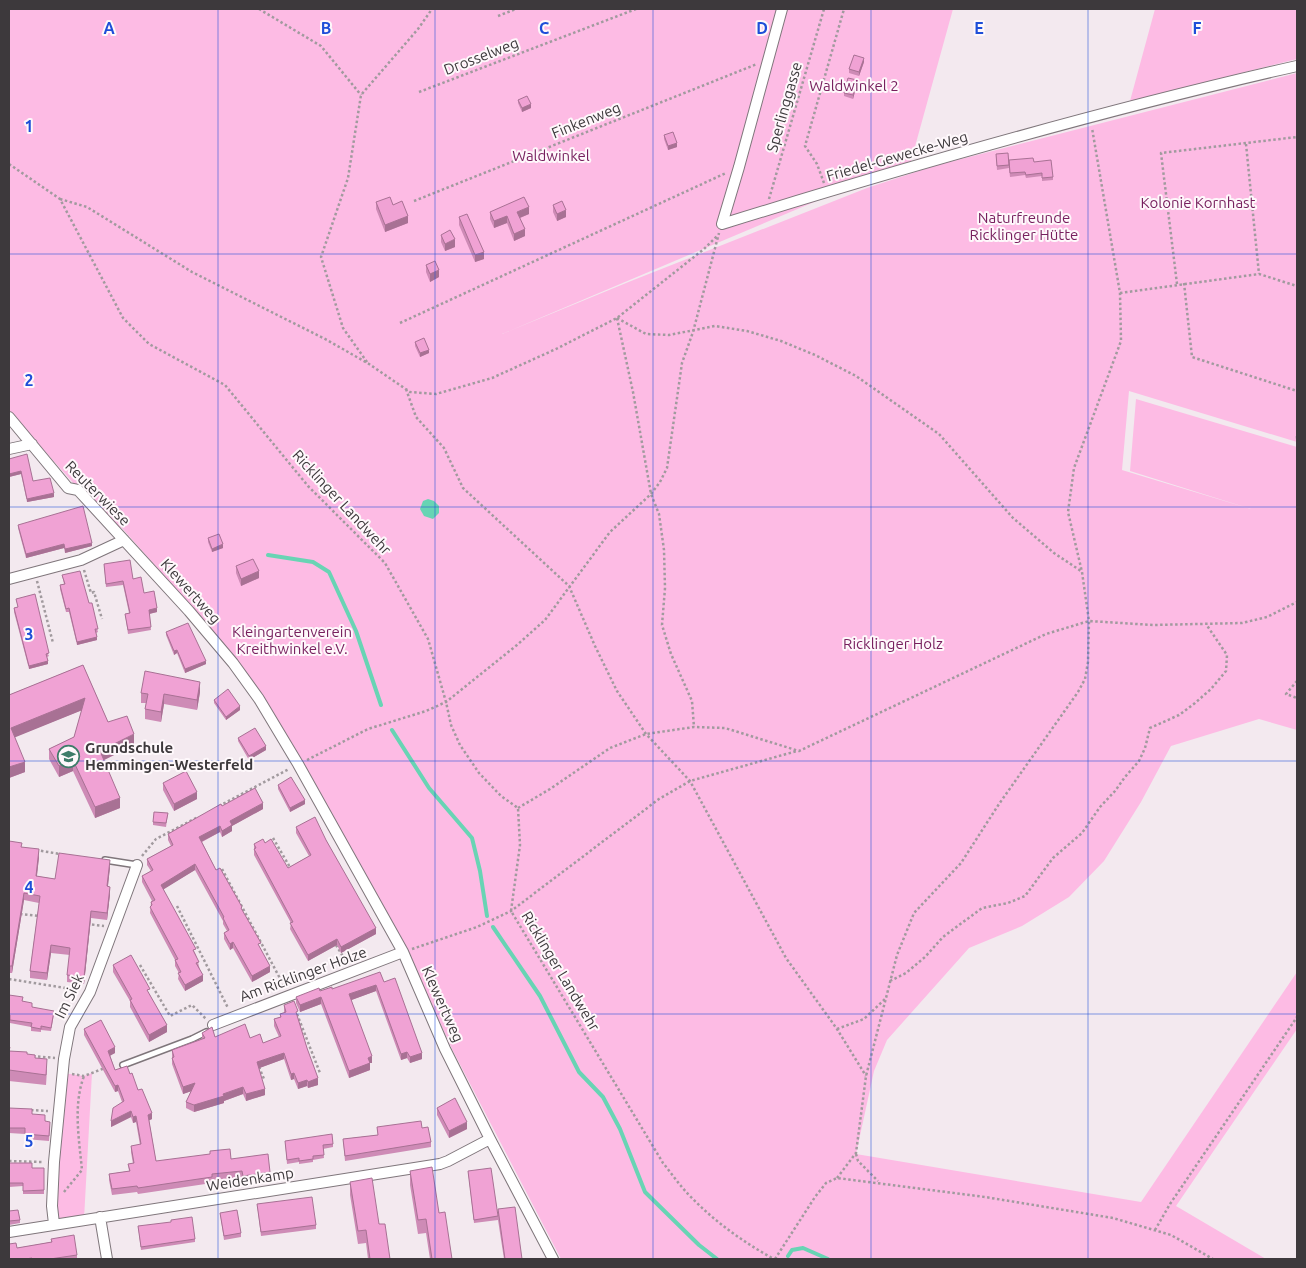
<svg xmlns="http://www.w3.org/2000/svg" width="1306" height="1268" font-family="Ubuntu,sans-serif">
	<rect width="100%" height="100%" fill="#f3e9ef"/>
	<path fill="#fdbbe4" d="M9 9H953L911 161 502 334 631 281 867 188 934 166 1297 73V442L1129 391 1122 470 1251 509 1130 471 1136 399 1297 447V730L1259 719 1171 746 1141 802 1104 861 1069 897 1022 926 969 948 887 1040 874 1071 856 1154 1141 1202 1297 972V1029L1176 1206 1266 1259H561L453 1051 406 948 301 758 242 667 198 614 121 527H116L79 485H75L9 411Z
		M1155 9H1297V59L1130 101Z
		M63 1073 84 1076 92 1073 84 1219 54 1224Z"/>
	<path fill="#68d4b4" d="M428 499 434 501 439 506V513L433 519 424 516 420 509 423 501Z"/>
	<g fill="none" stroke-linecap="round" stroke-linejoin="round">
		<path stroke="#68d4b4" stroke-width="4" d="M268 555 313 562 329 572 356 631 381 705
			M392 730 429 788 472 838 480 871 487 916
			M493 927 540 996 579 1072 603 1097 620 1129 645 1192 699 1245 717 1259
			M788 1256 792 1250 803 1248 828 1259"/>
		<defs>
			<path id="lane" d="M105 860 137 865
				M123 1065 192 1039 206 1032"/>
			<path id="street" d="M782 9 739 167 722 224C912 165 1103 110 1297 66
				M9 417 68 488 78 490 189 611 233 663 259 699 298 764 403 952 445 1049 490 1139 553 1259
				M9 449 32 444
				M9 579 81 560 124 540
				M213 1025 403 952
				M100 1217 107 1259
				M54 1224 52 1206 54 1162 64 1059 70 1027 90 992 137 865
				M9 1232 440 1164 448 1161 490 1139"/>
		</defs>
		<use href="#lane" stroke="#7f767b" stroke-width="8"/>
		<use href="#street" stroke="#7f767b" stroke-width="12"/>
		<path stroke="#a19a9e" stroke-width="2.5" stroke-dasharray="2.5 2.5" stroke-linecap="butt" d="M259 9 321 46 361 95
			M498 16 516 9
			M419 92 636 9
			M1246 144 1259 274
			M9 164 60 199 123 318 149 344 225 385 308 486 385 563 428 639 446 702 451 725 460 745 479 773 501 796 518 808 520 845 511 911 663 1163C672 1174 680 1186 690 1196 715 1222 743 1242 774 1259
			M824 183 817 164 805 146 844 9
			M60 199 87 207 192 272 327 340 369 364 410 392 436 394 492 378 556 349 617 318 704 249 717 236
			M769 199 824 9
			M414 201 757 64
			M1184 283 1192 357 1297 391
			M1177 284 1161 153 1297 137
			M1120 293 1259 274 1297 286
			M617 318 646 334 669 335 715 326 747 331 781 341 815 355 856 376 939 434 1013 518 1054 553 1081 571
			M617 318 633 392 651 494 659 514 664 550 665 588 662 625 671 654 692 701 694 727
			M400 323 726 173
			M367 362 343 328 321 257 348 178 361 95 418 29 432 9
			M406 389 416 417 444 448 463 488 569 586 595 646 617 691 646 734 690 781 786 958 837 1029 866 1076
			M1297 436V439
			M84 570 91 593 94 592 102 619
			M37 581 53 643
			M1297 681 1286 694 1297 698
			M307 760 368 729 426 711 446 702 517 645 545 620 610 532 651 494 660 482 667 468 682 363 693 332 719 233
			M219 806 289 769
			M518 808 550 789 610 748 646 734 694 727 725 728 799 751 1046 634 1089 621 1153 625 1242 623 1267 617 1297 602
			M273 838 291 869
			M36 850 60 854
			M142 856 156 839 198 817
			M222 869 284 986
			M177 906 228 1008
			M20 914 39 916
			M87 924 104 926
			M336 945 347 963
			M412 949 477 927 511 911 659 799 690 781 797 751
			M140 965 170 1016 192 1005 206 1019
			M9 979 78 990
			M890 981 906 973 925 957 943 937 982 908 1008 903 1025 896 1053 858 1082 833 1100 807 1115 791 1125 777 1139 761 1145 748 1150 728 1179 715 1195 703 1211 689 1226 671 1227 655 1206 624
			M297 1014 320 1073
			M837 1029 864 1019 885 999
			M33 1056 55 1058
			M259 1067 264 1079
			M72 1074 84 1076 105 1068
			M31 1110 48 1111
			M856 1154 858 1161 878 1181
			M9 1161 43 1162
			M837 1178 856 1153 866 1076 897 955 914 913 961 863 999 804 1078 692 1085 679 1088 662 1089 621 1082 572 1068 512 1074 468 1121 341 1120 293 1092 128
			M64 1192 82 1170C79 1139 73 1105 84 1076
			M1155 1230 1170 1204 1297 1017
			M775 1259 815 1197 826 1183 837 1178 985 1197 1113 1218 1171 1235 1213 1259"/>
		<use href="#lane" stroke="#fff" stroke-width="5"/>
		<use href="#street" stroke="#fff" stroke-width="10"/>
	</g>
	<path fill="#ce8bb6" d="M864 62 859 76 849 73V69Z
		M857 84 853 99 844 96V93Z
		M518 100 531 108 522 112 518 103Z
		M664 135 677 147 668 150 664 139Z
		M996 154 1009 161 1034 162 1053 177V180L1042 181V176L1026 178 1025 175 1010 177 1009 168 997 170Z
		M376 202 393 205 408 223 385 232 376 209Z
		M553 205 566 217 557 221 553 212Z
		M490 212 529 214 520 218 525 236 514 241 507 223 494 228 490 219Z
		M459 217 484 259 475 262 459 225Z
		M441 235 455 247 445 251 441 242Z
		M426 265 439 277 430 282 426 272Z
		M415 342 429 353 420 357 415 346Z
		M9 459 33 481 54 497 27 502 21 474 9 477Z
		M18 525 92 546 65 553 64 548 26 558 18 528Z
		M208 538 223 548 212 552 208 542Z
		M104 564 133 579 157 612 149 614 151 630 128 634 125 614 129 613 123 585 106 587Z
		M236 566 259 578 241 586 236 573Z
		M62 575 89 603 98 632 96 633 97 640 77 645 69 612H66L60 589V585L64 584Z
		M16 599 49 656 47 657 48 664 29 669 14 612V608L18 607Z
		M166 632 206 664 185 673 177 653 174 655 166 635Z
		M83 665 108 722 134 745 104 760 120 808 95 818 73 771 59 777 49 759V749L74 737 82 710 14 737 25 772 9 778V695Z
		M200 692 197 710 164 704 161 722 145 719V709L146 703H141V693Z
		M214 700 240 710 226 720 214 703Z
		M238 738 266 750 249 760 238 741Z
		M163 783 197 799 174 811 163 790Z
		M278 785 305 804 290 812 278 789Z
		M222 806 263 809 232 826V831L222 837 220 832 202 842 216 870 242 910 260 949 270 972 252 982 233 948 230 950 224 939V933L227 931 223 924V921L195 870 163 889 196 955 203 981 185 991 178 979 179 973 175 966V960L150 913 151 902 152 901 142 882V876L151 871 147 865V859L171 846 168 840V834Z
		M168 813 166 827 153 825V822Z
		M296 827 326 840 376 934 341 953 337 945 308 961 290 929 291 923 254 855V844L288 868 309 856 296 833Z
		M9 845 22 847 39 857 37 876 55 879 110 867 108 886 110 894 107 920 91 918 84 984 67 982V975L70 955 51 953 47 980 30 978V971L39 903 24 900 12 973H9Z
		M113 965 150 995 167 1032 149 1042 130 1007V1001L113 972Z
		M384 982 422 1059 410 1063 407 1058 401 1060 376 991 351 1000 372 1063H370V1070L349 1078 321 1004 300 1012 296 1003V997L332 989Z
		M9 995 23 1001 32 1008 54 1014 51 1031 41 1030V1032L31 1031V1027L10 1023V1019L9 1018Z
		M284 1005 298 1018 318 1085 308 1088 307 1086 298 1089 294 1079 291 1080 284 1059 259 1068 265 1095 246 1101 243 1094 224 1101V1103L194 1112 186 1108V1102L191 1091 183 1094 172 1064V1050L202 1039V1033L215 1037 250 1038 263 1043 279 1037 274 1026V1019L280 1017V1014L284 1013Z
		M84 1029 115 1053 110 1055 115 1070 130 1074 138 1090 152 1119 149 1120 156 1161 231 1159 270 1172V1178L243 1182 242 1177 212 1180V1183L138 1194 137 1192 112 1195 109 1180V1174L129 1171 128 1164H133L131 1152V1146L140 1145 136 1122 133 1123 131 1117 111 1127 122 1102 118 1091 115 1092 84 1035Z
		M9 1047 10 1051 27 1054 35 1058 47 1070 46 1085 9 1081Z
		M9 1108 32 1114 45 1121 50 1127 49 1141 25 1139V1134L9 1133Z
		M437 1108 467 1129 449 1138 437 1115Z
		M377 1127 422 1128 431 1142V1147L345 1161 343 1139 378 1135Z
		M285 1141 333 1144V1147L323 1149 324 1158 313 1160V1162L299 1164V1162L287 1164Z
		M9 1163 32 1168H44V1194H23V1186L9 1187Z
		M410 1171 439 1213 452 1259H430L426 1233 418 1234 410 1185Z
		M468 1171 498 1216V1209L522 1259H504L498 1220 474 1223Z
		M350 1182 379 1224 390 1259H368L366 1243 358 1244 350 1195Z
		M257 1204 316 1225V1229L261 1236Z
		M9 1211 20 1220V1223L9 1225Z
		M220 1213 241 1233V1237L224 1240Z
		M138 1226 195 1239V1242L141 1250Z
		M51 1239 77 1255V1259H9L17 1248 51 1242Z"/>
	<path fill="#a87194" d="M864 58V62L859 76V72Z
		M857 80V84L853 99V95Z
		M531 104V108L522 112V108Z
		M677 143V147L668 150V146Z
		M529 207V214L517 219V212Z
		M566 210V217L557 221V214Z
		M408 216V223L385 232V225Z
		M507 216V223L494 228V221Z
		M525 229V236L514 241V234Z
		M455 239V247L445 251V244Z
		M484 252V259L475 262V255Z
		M439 270V277L430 282V274Z
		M429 350V353L420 357V353Z
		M21 471V474L9 477V474Z
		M54 493V497L27 502V499Z
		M92 543V546L65 553V549Z
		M64 544V548L26 558V554Z
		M223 544V548L212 552V549Z
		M259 571V578L241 586V579Z
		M157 608V612L149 614V610Z
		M97 637V640L77 645V642Z
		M177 650V653L174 655V651Z
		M48 661V664L29 669V666Z
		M206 661V664L185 673V669Z
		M200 682V692L197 710V700Z
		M164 694V704L161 722V712Z
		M85 698V709L11 739V728Z
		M240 706V710L226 720V717Z
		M134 734V745L100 762V751Z
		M266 746V750L249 760V756Z
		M73 760V771L59 777V766Z
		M25 762V772L9 778V767Z
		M197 792V799L174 811V804Z
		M120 798V808L95 818V807Z
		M305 800V804L290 812V808Z
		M263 803V809L232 826V831L222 837V831L230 821Z
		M220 826V832L199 843V837Z
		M39 849V857L36 883V876Z
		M110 860V867L107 894V886Z
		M195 864V870L161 891V885Z
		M110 887V894L107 920V913Z
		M24 893V900L12 973V966Z
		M91 911V918L84 984V977Z
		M376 928V934L341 953V947Z
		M337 939V945L308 961V955Z
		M233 942V948L230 950V944Z
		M51 945V953L47 980V973Z
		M270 966V972L252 982V976Z
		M203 975V981L185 991V985Z
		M376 985V991L349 1001V994Z
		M321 997V1004L300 1012V1005Z
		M167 1025V1032L149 1042V1035Z
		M115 1047V1053L108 1057V1051Z
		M407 1052V1058L401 1060V1054Z
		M284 1053V1059L257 1069V1062Z
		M422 1053V1059L410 1063V1057Z
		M372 1056V1063H370V1070L349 1078V1071L368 1058Z
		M294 1073V1079L291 1080V1074Z
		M318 1078V1085L308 1088V1082Z
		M307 1080V1086L298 1089V1083Z
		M195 1083V1090L183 1094V1087Z
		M118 1085V1091L115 1092V1086Z
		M243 1087V1094L224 1101V1103L194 1112V1105Z
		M265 1089V1095L246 1101V1094Z
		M131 1111V1117L111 1127V1121Z
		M152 1113V1119L148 1121V1115Z
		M136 1116V1122L133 1123V1117Z
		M467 1122V1129L449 1138V1131Z"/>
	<path fill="#f0a2d4" stroke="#a87194" d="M854 55 864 58 859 72 849 69Z
		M848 78 857 80 853 95 844 93Z
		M527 96 531 104 522 108 518 100Z
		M673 132 677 143 668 146 664 135Z
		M1008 153 1009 165 997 166 996 154Z
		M1033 158 1034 162 1051 160 1053 177 1042 178V173L1026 175 1025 172 1010 173 1009 160Z
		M390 197 393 205 402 201 408 216 385 225 376 202Z
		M524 197 529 207 517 212 525 229 514 234 507 216 494 221 490 212Z
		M562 201 566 210 557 214 553 205Z
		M467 214 484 252 475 255 459 217Z
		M450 230 455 239 445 244 441 235Z
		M435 261 439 270 430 274 426 265Z
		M424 338 429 350 420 353 415 342Z
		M27 454 33 481 50 478 54 493 27 499 21 471 9 474V459Z
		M83 506 92 543 65 549 64 544 26 554 18 525Z
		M219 534 223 544 212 549 208 538Z
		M253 559 259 571 241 579 236 566Z
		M130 560 133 579 141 577 144 593 154 591 157 608 149 610 151 627 128 630 125 614 130 613 123 581 106 584 104 564Z
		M80 571 89 603H92L98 629H95L97 637 77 642 69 608 66 609 60 585 65 584 62 575Z
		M35 594 49 653 46 654 48 661 29 666 14 608 18 607 16 599Z
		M188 623 206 661 185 669 177 650 174 651 166 632Z
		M83 665 108 722 127 716 134 734 100 751 120 798 95 807 73 760 59 766 49 749 74 737 85 698 11 728 25 762 9 767V695Z
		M145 671 200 682 197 700 164 694 161 712 145 709 148 694 141 693Z
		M228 689 240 706 226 717 214 700Z
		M255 728 266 746 249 756 238 738Z
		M186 771 197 792 174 804 163 783Z
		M291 777 305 800 290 808 278 785Z
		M255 788 263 803 230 821 232 825 222 831 220 826 199 837 216 870 220 868 242 907 241 908 261 943 258 944 270 966 252 976 233 942 230 944 224 933 229 930 223 918 224 917 195 864 161 885 196 949 193 950 199 962 196 963 203 975 185 985 178 973 181 972 175 960 178 959 150 907 152 905 151 902 155 900 142 876 153 870 147 859 173 845 168 834 221 804 222 806Z
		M154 812 168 813 166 823 153 822Z
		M315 817 326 840 376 928 341 947 337 939 308 955 290 923 293 922 254 849 256 848 254 844 263 839 265 843 271 839 288 868 311 855 296 827Z
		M9 841 22 843 21 847 39 849 36 876 55 879 59 853 110 860 107 886 110 887 107 913 91 911 84 977 67 975 70 948 51 945 47 973 30 971 40 896 24 893 12 966H9Z
		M131 955 150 989 147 990 167 1025 149 1035 130 1000 132 999 113 965Z
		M380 972 384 982 395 978 422 1053 410 1057 407 1052 401 1054 376 985 349 994 372 1056 368 1058 370 1063 349 1071 321 997 300 1005 296 997 319 988 320 991 332 987V989Z
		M9 995 23 997 22 1001 32 1003V1007L54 1011 51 1028 41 1026V1029L31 1027 32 1023 10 1020V1015H9Z
		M294 1001 298 1011 296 1012 307 1048 318 1078 308 1082 307 1080 298 1083 294 1073 291 1074 284 1053 257 1062 265 1089 246 1094 243 1087 223 1094 224 1096 194 1105 186 1102 195 1083 183 1087 172 1058 174 1057 172 1050 205 1038 202 1033 212 1027 215 1037 245 1024 250 1038 260 1034 263 1043 281 1036 274 1019 281 1017 280 1014 286 1012 284 1005Z
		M101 1020 115 1047 108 1051 115 1070 127 1066 130 1074 132 1073 138 1090 142 1089 152 1113 148 1115 156 1161 210 1154V1151L230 1149 231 1159 268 1154 270 1172 243 1176 242 1171 212 1174V1177L138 1188 137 1186 112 1189 109 1174 130 1171 128 1164 134 1163 131 1146 141 1144 136 1116 133 1117 131 1111 111 1121 113 1108 124 1101 118 1085 115 1086 84 1029Z
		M9 1047H10L9 1051 27 1052V1054L35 1055V1058L47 1059 46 1075 9 1070Z
		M455 1098 467 1122 449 1131 437 1108Z
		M9 1108 32 1109V1114L45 1115V1121L50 1122 49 1136 25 1134V1128H9Z
		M421 1121 422 1128 428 1127 431 1142 345 1156 343 1139 378 1135 377 1127Z
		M332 1134 333 1144 323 1145 324 1155 313 1156V1159L299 1161V1158L287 1160 285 1141Z
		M9 1163H32V1168H44V1190L23 1191V1183H9Z
		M432 1167 439 1213 445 1212 452 1259H432L426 1219 418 1220 410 1171Z
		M491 1168 498 1216 474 1220 468 1171Z
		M372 1178 379 1224H385L390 1259H370L366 1230 358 1231 350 1182Z
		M312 1197 316 1225 261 1232 257 1204Z
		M515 1207 522 1259H505L498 1209Z
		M18 1210 20 1220 9 1221V1211Z
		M237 1210 241 1233 224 1236 220 1213Z
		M192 1217 195 1239 141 1247 138 1226 171 1222V1220Z
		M74 1235 77 1255 50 1259H32V1258L25 1259H9V1244L16 1243 17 1248 52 1242 51 1239Z"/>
	<path fill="none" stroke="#1d4ed8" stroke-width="1" stroke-opacity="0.55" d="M218 9V1259M435 9V1259M653 9V1259M871 9V1259M1088 9V1259M9 254H1297M9 507H1297M9 761H1297M9 1014H1297"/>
	<defs>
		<symbol id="school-ring" viewBox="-11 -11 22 22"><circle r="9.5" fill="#fef8fb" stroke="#3e7c69" stroke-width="1.5"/><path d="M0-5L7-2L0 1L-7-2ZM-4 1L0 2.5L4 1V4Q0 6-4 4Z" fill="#3e7c69"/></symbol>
	</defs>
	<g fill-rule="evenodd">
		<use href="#school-ring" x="56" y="744" width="25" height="25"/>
	</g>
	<g text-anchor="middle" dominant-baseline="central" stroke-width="4" stroke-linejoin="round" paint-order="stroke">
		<g font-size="15" fill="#3d393c" stroke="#fef8fb">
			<text transform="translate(481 56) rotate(-21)">Drosselweg</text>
			<text transform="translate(784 107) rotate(-74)">Sperlinggasse</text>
			<text transform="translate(586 120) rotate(-22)">Finkenweg</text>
			<text transform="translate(897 156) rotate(-16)">Friedel-Gewecke-Weg</text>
			<text transform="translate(98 493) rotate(45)">Reuterwiese</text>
			<text transform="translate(342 502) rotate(47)">Ricklinger Landwehr</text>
			<text transform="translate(191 591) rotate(48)">Klewertweg</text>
			<text transform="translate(561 971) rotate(59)">Ricklinger Landwehr</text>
			<text transform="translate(303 974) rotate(-20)">Am Ricklinger Holze</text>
			<text transform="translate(69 996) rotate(-64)">Im Siek</text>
			<text transform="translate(443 1004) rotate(66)">Klewertweg</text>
			<text transform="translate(250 1179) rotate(-9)">Weidenkamp</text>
		</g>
		<g font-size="15" fill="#771f5e" stroke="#fef8fb">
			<text x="854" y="85">Waldwinkel 2</text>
			<text x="551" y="155">Waldwinkel</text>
			<text x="1198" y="202">Kolonie Kornhast</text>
			<text x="1024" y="217">Naturfreunde<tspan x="1024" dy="17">Ricklinger Hütte</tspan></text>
			<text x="292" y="631">Kleingartenverein<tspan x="292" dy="17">Kreithwinkel e.V.</tspan></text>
			<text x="893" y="643">Ricklinger Holz</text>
		</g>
		<g font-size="15" font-weight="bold" fill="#3d393c" stroke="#fef8fb" text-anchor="start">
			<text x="85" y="747">Grundschule<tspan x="85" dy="17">Hemmingen-Westerfeld</tspan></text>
		</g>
	</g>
	<g font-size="16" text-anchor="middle" font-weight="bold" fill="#1d4ed8" stroke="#fef8fb" stroke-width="4" stroke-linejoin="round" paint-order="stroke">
		<text x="109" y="34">A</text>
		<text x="326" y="34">B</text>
		<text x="544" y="34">C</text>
		<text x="762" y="34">D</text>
		<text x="979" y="34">E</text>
		<text x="1197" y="34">F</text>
		<text x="29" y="132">1</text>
		<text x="29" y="386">2</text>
		<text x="29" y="640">3</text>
		<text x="29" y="893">4</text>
		<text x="29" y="1147">5</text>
	</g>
	<rect width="1306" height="1268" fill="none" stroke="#3d393c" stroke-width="20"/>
</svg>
